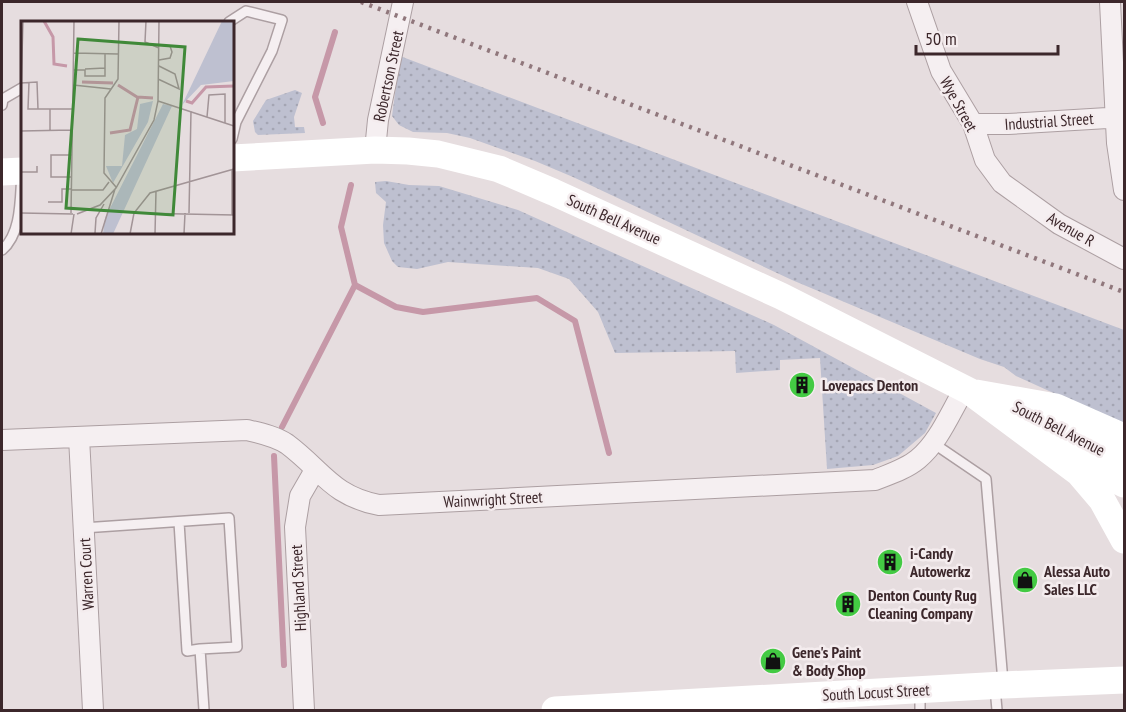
<svg xmlns="http://www.w3.org/2000/svg" width="1126" height="712" font-family="'PT Sans Narrow',sans-serif">
	<defs>
		<pattern id="grass-dots" width="8" height="8" patternUnits="userSpaceOnUse" patternTransform="scale(1.5)"><rect width="8" height="8" fill="#bec0d0"/><path d="M2 2h.1M6 6h.1" fill="none" stroke="#a4a5b3" stroke-width="1.8" stroke-linecap="round"/></pattern>
	</defs>
	<rect width="100%" height="100%" fill="#e6dddf"/>
	<path fill="url(#grass-dots)" d="M400 56 1124 330V425L1016 376 1004 367 980 359 792 280 573 177 535 161 470 138 447 133 413 132 399 125 392 116Z
		M295 90 302 93 294 117 295 127H304L305 133 258 135 255 132 253 121 266 100Z
		M386 181 409 185 439 186 518 210 774 325 936 413 925 433 898 456 873 465 827 469 820 358 780 360V370L736 373 735 351 615 353 598 312 569 279 538 268 448 262 417 269 398 267 392 261 384 243 383 225 386 202 376 193 375 182Z"/>
	<g fill="none" stroke-linecap="round" stroke-linejoin="round">
		<path stroke="#c698a8" stroke-width="6" d="M323 123 315 97 335 32
			M351 185 341 227 355 285 396 307 423 312 537 298 575 321 609 453
			M282 427 355 285
			M274 456 284 665"/>
		<defs>
			<path id="lane" d="M229 22 246 11 282 20 272 51 236 122 232 139
				M2 105 3 99 22 88
				M2 250C22 233 20 198 22 173
				M933 443 986 479 1003 682
				M179 522 187 651 200 649
				M83 528 229 518 237 647 200 649 204 710
				M995 688 997 710
				M920 692V710"/>
			<path id="street" d="M917 2 941 71 973 124 985 160 1002 183 1059 224 1124 259
				M1110 2 1117 143 1124 190
				M973 124H1008L1124 117
				M375 150 378 120 403 2
				M79 437 93 710
				M2 440 247 430C260 433 275 436 287 444 322 470 332 496 379 505L875 480C890 474 906 469 918 459 939 442 951 411 965 388
				M304 710 295 527 300 496 315 470"/>
		</defs>
		<use href="#lane" stroke="#ac9fa2" stroke-width="12"/>
		<use href="#street" stroke="#ac9fa2" stroke-width="22"/>
		<use href="#lane" stroke="#f5eff1" stroke-width="9"/>
		<use href="#street" stroke="#f5eff1" stroke-width="20"/>
		<path stroke="#fff" stroke-width="27" d="M232 158 375 150 408 151 438 154 499 169 553 192 781 296 969 391 1079 473 1102 500 1124 540
			M2 172 22 171
			M976 393 1056 407 1124 437
			M1024 410 1124 462
			M1074 458 1124 484
			M555 710 1003 685 1124 680"/>
		<path stroke="#90777c" stroke-width="4.5" stroke-dasharray="3 6" stroke-linecap="butt" d="M361 2 1124 292"/>
	</g>
	<defs>
		<symbol id="building-disc" viewBox="-11 -11 22 22"><circle r="9.5" fill="#43ca43" stroke="#f4ecee"/><path d="M-4-6H4V6H1V3H-1V6H-4ZM-2.5-4.3h1.7v1.8h-1.7ZM.8-4.3h1.7v1.8H.8ZM-2.5-1h1.7V.8h-1.7ZM.8-1h1.7V.8H.8Z" fill="#111"/></symbol>
		<symbol id="shop-disc" viewBox="-11 -11 22 22"><circle r="9.5" fill="#43ca43" stroke="#f4ecee"/><path d="M-5-2.5h2.3a2.7 3.5 0 0 1 5.4 0H5L5.5 6h-11ZM-1.5-2.5h3a1.5 2.3 0 0 0-3 0Z" fill="#111"/></symbol>
	</defs>
	<g fill-rule="evenodd">
		<use href="#building-disc" x="787" y="370" width="30" height="30"/>
		<use href="#building-disc" x="875" y="547" width="30" height="30"/>
		<use href="#shop-disc" x="1010" y="565" width="30" height="30"/>
		<use href="#building-disc" x="833" y="589" width="30" height="30"/>
		<use href="#shop-disc" x="758" y="646" width="30" height="30"/>
	</g>
	<g text-anchor="middle" dominant-baseline="central" stroke-width="5" stroke-linejoin="round" paint-order="stroke">
		<g font-size="16" fill="#3c272b" stroke="#f4ecee">
			<text transform="translate(388 76) rotate(-78)">Robertson Street</text>
			<text transform="translate(959 104) rotate(61)">Wye Street</text>
			<text transform="translate(1049 121) rotate(-4)">Industrial Street</text>
			<text transform="translate(614 219) rotate(24)">South Bell Avenue</text>
			<text transform="translate(1071 229) rotate(30)">Avenue R</text>
			<text transform="translate(1059 428) rotate(27)">South Bell Avenue</text>
			<text transform="translate(493 499) rotate(-3)">Wainwright Street</text>
			<text transform="translate(86 574) rotate(-93)">Warren Court</text>
			<text transform="translate(298 588) rotate(-93)">Highland Street</text>
			<text transform="translate(876 692) rotate(-3)">South Locust Street</text>
		</g>
		<g font-size="16" font-weight="bold" fill="#3c272b" stroke="#f4ecee" text-anchor="start">
			<text x="822" y="385">Lovepacs Denton</text>
			<text x="910" y="553">i-Candy<tspan x="910" dy="18">Autowerkz</tspan></text>
			<text x="1044" y="571">Alessa Auto<tspan x="1044" dy="18">Sales LLC</tspan></text>
			<text x="868" y="595">Denton County Rug<tspan x="868" dy="18">Cleaning Company</tspan></text>
			<text x="792" y="652">Gene's Paint<tspan x="792" dy="18">&amp; Body Shop</tspan></text>
		</g>
	</g>
	<g transform="translate(21 21)">
		<rect width="213" height="213" fill="#e6dddf"/>
		<path d="M201 0H213V60L180 64 161 84ZM132 80 127 101 92 162 85 145H101L104 114 116 108 119 83ZM142 83 151 85 92 213H82L84 197Z" fill="#bec0d0"/>
		<path fill="none" stroke="#c698a8" stroke-width="3" d="M23 0 32 16 33 43 46 45M61 61 92 62M97 64 116 76M165 80 171 82 185 66 213 65M89 112 109 109 117 76 132 77"/>
		<path fill="none" stroke="#a29497" stroke-width="1.5" d="M125 0 124 21 138 27M53 32 97 33M138 39 149 37 151 31 149 25 138 24M64 48 84 47M52 49H64V55H84V33M137 58 158 68 154 53 138 45M8 61 7 88H17M0 62 16 61 17 88H51M52 64 90 68M0 69 2 0M137 80 213 105M29 88V109M186 96 188 74 204 73V102M0 110 51 109M0 151H16V145M51 156H30V134H51M95 166 83 152 84 77 97 58 98 0M51 169H82L88 161M27 181H41V168H51M0 192 52 193M50 192 53 0M113 192 213 194M168 192 170 90M56 193 79 184 95 167 133 99 137 80 138 0M211 194V148M74 212 75 197 83 183M50 213 53 193M80 213 94 168M109 213 113 192 129 172 213 148M134 213 135 170M163 213 164 192"/>
		<path fill="#408939" fill-opacity="0.15" stroke="#408939" stroke-width="3" d="M57 18 164 26 152 194 45 187Z"/>
		<rect width="213" height="213" fill="none" stroke="#3c272b" stroke-width="3"/>
	</g>
	<rect width="1126" height="712" fill="none" stroke="#3c272b" stroke-width="6"/>
	<path d="M916 45v9h142v-9" fill="none" stroke="#3c272b" stroke-width="3"/>
	<text x="925" y="45" font-size="18" fill="#3c272b" stroke="#f4ecee" stroke-width="4.5" paint-order="stroke">50 m</text>
</svg>
